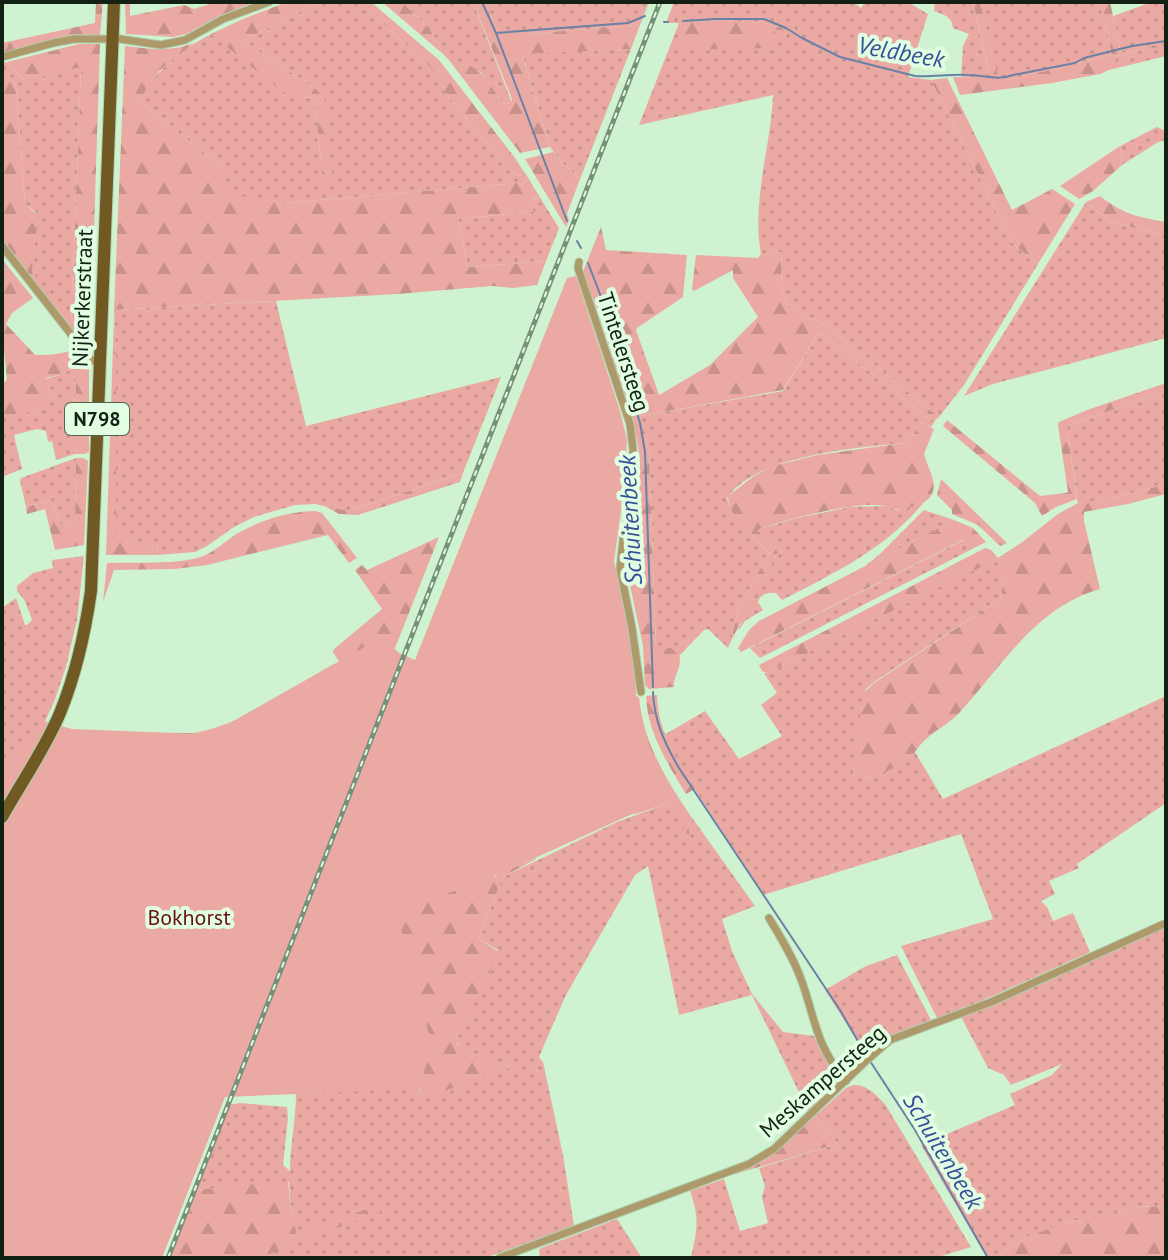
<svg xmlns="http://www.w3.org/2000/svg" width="1168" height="1260" font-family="'PT Sans',sans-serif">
	<defs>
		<pattern id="grass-dots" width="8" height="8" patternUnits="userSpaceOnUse" patternTransform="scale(2)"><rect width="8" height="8" fill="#eaaaa3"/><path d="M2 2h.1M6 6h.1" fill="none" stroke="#c8928b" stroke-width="1.8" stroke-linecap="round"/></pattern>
		<pattern id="forest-firs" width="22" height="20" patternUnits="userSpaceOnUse" patternTransform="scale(2)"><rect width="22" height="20" fill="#eaaaa3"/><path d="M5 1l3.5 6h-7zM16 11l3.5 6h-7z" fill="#c8928b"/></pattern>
	</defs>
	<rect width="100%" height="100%" fill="#cff3d0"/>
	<path fill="url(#grass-dots)" fill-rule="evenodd" d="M319 2H360L430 67 446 93 509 171 521 176 524 172 529 179 522 185 518 183 284 203 232 196 228 192 221 167 139 100C156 70 181 50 211 34L306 98 311 97 315 101 323 186 316 89 243 41Z
		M402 2H473L512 103 506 104 503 103 481 72 448 59 443 54 430 29Z
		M485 2H649L640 25 525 34 498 33Z
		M674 2H857L856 4 861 8 865 2H908L928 14 908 77 931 80 1012 243 1038 264 964 385 939 417 824 324 789 308 782 289 781 252 761 254C751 201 771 148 773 95L639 125 679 23H666ZM721 20 764 23 783 30H775V49L684 22Z
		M935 2H973L990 79 961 77 963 46 969 34 953 28C952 16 944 15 934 11Z
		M980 2H1100L1112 55 1008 80H998Z
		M1152 2H1166V56L1109 70 1118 56 1157 47 1159 45 1121 53 1113 16Z
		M631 49 580 179 560 161 550 147 522 53Z
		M7 62 24 80 78 68 81 69 71 323 32 272 36 212 25 204 16 84 2 70V63Z
		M1157 127 1166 131V140L1158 142 1122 165 1120 146Z
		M533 186 559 228 546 261 468 267 458 219 536 211 532 199 538 198 532 194Z
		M1086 202 1111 222 1166 236V338L993 384 964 396Z
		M276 301 306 426 501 377 463 473 351 510H343L315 504 295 505 254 517 234 527 207 546 195 552 158 555 157 545H137L116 532V358L114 310Z
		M819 332 931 420 935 421 931 427 922 422 910 439 904 443C855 448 757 455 727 498 733 522 752 536 769 553L738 609 731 641 728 648 708 629 704 630 679 656C672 648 666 648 656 650L649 450 641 416 783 391Z
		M76 366 75 454 56 460 52 441 48 442 46 431 37 429 14 435 22 469 2 477V417L40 409 52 400 46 379 62 374Z
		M1166 391V484L1116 497 1078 504 1067 426Z
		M76 458 75 520 60 525 51 500 26 507 20 481 21 478Z
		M925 501C887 548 835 573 782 600L776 593C768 592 760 594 758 602L763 610 745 621 738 631 745 612 778 552 756 530 797 518 850 507 886 506 896 510Z
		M924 510 954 520 864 567 880 554Z
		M964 540 974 548 762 657 760 658 750 648Z
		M84 556 77 620 66 667 54 702 42 728 2 776V608L16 598 25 625H27L32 620 25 601 17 591V586L33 573 53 568 52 560Z
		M997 558C1001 571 1005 586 1000 599L874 682 865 690 853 773 869 777 902 763 915 752 943 799 1166 696V803L1077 864 1079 868 1049 881 1055 894 1041 901 1047 907 1053 921 1073 913 1090 952 966 1008 937 1018 901 946 993 919 961 834 763 895 676 760 664 735 705 711 739 759 782 736 761 705 777 693 764 673H767Z
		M674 801 688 824 693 819 755 906 722 919 732 951 752 994 783 1032 814 1036 838 1081 836 1084 808 1111 752 995 679 1015 648 866 635 875 591 951 565 997 539 1057 543 1062 563 1155 574 1226 485 1258H259L298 1242 291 1212 289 1182 195 1190 228 1105 240 1103 287 1107 288 1118 283 1165 290 1171C290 1145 296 1120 296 1094L421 1087 418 1094 511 1066C492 1061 469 1056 455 1041L498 950 479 939V937L503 877 617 822Z
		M1166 927V1206L1134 1207 1111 1214 1073 1221 1026 1237 997 1258H987L921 1145 1015 1105 1010 1094 1052 1075 1062 1064 1011 1085 1004 1075 988 1068 961 1017Z
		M897 955 931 1020 889 1037 867 1056 825 990 864 967Z
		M853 1085C867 1084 876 1095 885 1104L971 1247 935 1258H691C697 1230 700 1219 690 1191L724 1179 740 1231 768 1223 762 1197 765 1186 759 1168 837 1144 832 1134 815 1116 846 1088Z
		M617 1219 642 1258H540L539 1250 541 1248Z"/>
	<path fill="url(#forest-firs)" d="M96 2H103L100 35 80 37 2 55V43L95 23Z
		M125 2H130V16L184 5 194 9 216 2H255L219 16 186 34 173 37 126 34Z
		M287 2H319L243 41 316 89 325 100 333 186 325 189 323 186 315 101 311 97 296 98 283 92 211 34 243 19Z
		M360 2H371L439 60 515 158 524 172 521 176 509 171 446 93 430 67Z
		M382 2H402L430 29 443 54Z
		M473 2H485L498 33 525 34 640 25 631 49 522 54 550 147 520 153 448 59C484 67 482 74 503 103L506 104 511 103 512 99Z
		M973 2H980L999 80H1008L1112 55 1100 2H1110L1121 53 1160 44 1158 47 1118 56 1109 70 1100 74 1052 83 960 95 953 77 990 78Z
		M721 20 764 23 787 30H775V49L771 48 674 50 684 22Z
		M194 43 159 71 139 100 221 167 230 194 284 203 518 183 522 185 529 179 533 186 532 194 539 197 532 199 536 211 458 219 468 267 546 261 537 285 513 288 492 286 398 294 114 310 125 46C149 49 171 52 194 43Z
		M79 44H100L90 355 2 245V70L16 84 25 204 38 215 32 272 71 322 81 69 78 68 25 81 7 62Z
		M947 78 1012 210 1052 189 1075 204 1038 264 1012 243 931 80Z
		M1120 146 1122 165 1093 191 1079 199 1060 186Z
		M553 152 560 161 580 179 567 214 569 220 566 227 525 159Z
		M1100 196C1123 214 1137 217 1166 222V236L1111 222 1086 202Z
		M601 227 606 250 687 255 683 297 637 328 636 330 659 395 710 365 758 317 733 278V270L694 291 692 289 696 255 758 258 761 254 781 252 782 289 789 308 824 324 939 417 934 421 931 420 819 332 783 390 641 416 649 450 656 649 671 648 679 655C683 667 673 675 674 687L649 689 645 685 643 646 625 562V544L639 490 640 459 637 440 599 312 582 274Z
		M2 259 33 298 12 313 6 324 35 355C50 355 62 354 77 349L89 361V452L85 454H75L76 366 62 374 46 378 52 400C41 413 19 414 2 417V383L7 380 2 328Z
		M114 315 116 358V531L137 545H157L158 555H106Z
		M1166 383V391L1067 426 1077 499 1056 507 1042 516 1035 503 943 426 947 420 1040 496 1066 493 1068 492 1058 425 1059 422 1087 410Z
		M922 422 934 429 924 454C927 467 939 483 931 496 926 504 906 509 897 509 889 510 892 507 885 506 858 500 784 520 757 530L778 552 731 641 738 609 769 553C753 536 729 521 728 496L754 476 773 466 817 455 904 443 910 439Z
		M76 458H83L88 461 84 545 55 550 45 509 27 514 26 507 51 500 60 525 75 520Z
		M463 473 460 482 358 515 339 514 323 505 343 510H351Z
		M941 479 1007 543 1001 546 999 545 978 525 952 514V510L937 495Z
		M1166 484V494L1128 504 1084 512V521L1100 589C1036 607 1002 666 960 712 950 723 937 729 926 739 920 744 916 752 910 757 898 768 876 777 860 778L853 773 863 693 874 683 1000 599C1005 587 1001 571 997 559L767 673 762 671 759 665 985 548 991 550 998 558 1021 543 1058 514 1076 504 1116 497Z
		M316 511 322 513 357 558 349 563 328 535 207 565 175 569 114 570 103 602 107 563C136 562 173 565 201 557 215 552 225 541 238 533 261 520 290 511 316 511Z
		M954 520 973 528 986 542 974 548 963 540 741 652 738 648 749 630 759 621Z
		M439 537 348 767 67 732 194 733C245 724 288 691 332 665L340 663 333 652 334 649 382 609 355 570 362 565 367 570Z
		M657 695C658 732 676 758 695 789L686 794C668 764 647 732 646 696Z
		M636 696 639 697C643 742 667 782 693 819L688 824 690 839 677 818 674 801 636 814 626 793 624 704Z
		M536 858V859L503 877 479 937V939L499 952 456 1039V1043L473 1054 513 1067 421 1099 418 1096 421 1088 418 1087 386 903 477 871 495 877 500 873Z
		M815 1116 832 1134 837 1144 732 1175 769 1157Z
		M288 1181 291 1212 299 1243 259 1258H169L195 1190Z
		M383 1204 380 1212 308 1239 304 1230Z
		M1166 1206V1258H997L1026 1237 1063 1224 1090 1217 1111 1214 1134 1207Z"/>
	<path fill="#eaaaa3" d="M576 276 620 411 627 440 624 490 614 561 630 638 635 673 637 719 675 801 630 815 495 876 396 912 432 1045 419 1089 225 1097 162 1258H2V762L23 750 40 720 72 729 198 734 228 724 382 637 399 653 415 660 567 278Z"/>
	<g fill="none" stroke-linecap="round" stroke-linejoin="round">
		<path stroke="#6a81a6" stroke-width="2" d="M482 2 496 33 567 221
			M683 21 716 19H764L786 28 802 38 840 57 915 76C933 77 950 74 968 75 983 75 998 81 1013 75L1075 63 1084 58 1132 46 1166 41
			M664 22H668
			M496 33 628 23 645 16
			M577 241 581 248
			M588 263 600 294 640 423 645 452 653 687
			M653 692C654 721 665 744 679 768L840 1010 866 1055
			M870 1061 915 1130 988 1258"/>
		<defs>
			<path id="minor" d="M2 57 53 43 74 39H120L161 45 185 40 223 19 269 2
				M2 246 92 361H99
				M579 262 578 268 630 424 633 449V480L630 510 624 532 620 569 632 628 641 692
				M769 918C781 938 793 957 801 979 816 1020 815 1045 846 1081
				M499 1258 749 1164 774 1149 867 1060 890 1040 991 1002 1166 923"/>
			<path id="primary" d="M2 817C21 783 45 749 60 713 76 674 85 633 91 591L114 2"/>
		</defs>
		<use href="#minor" stroke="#adcdae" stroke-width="9"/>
		<use href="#primary" stroke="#adcdae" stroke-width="14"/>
		<use href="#minor" stroke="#ae996a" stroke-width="7"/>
		<use href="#primary" stroke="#705923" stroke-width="12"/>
		<defs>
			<path id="rail" d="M168 1258 660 2"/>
		</defs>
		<use href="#rail" stroke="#779078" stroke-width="5"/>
		<use href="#rail" stroke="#e1fee2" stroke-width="2" stroke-dasharray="6" stroke-linecap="butt"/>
	</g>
	<g text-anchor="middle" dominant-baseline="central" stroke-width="8" stroke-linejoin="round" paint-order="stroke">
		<rect fill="#e1fee2" stroke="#516352" stroke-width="2" x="65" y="403" width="64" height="32" rx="6"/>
		<g font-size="20" font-weight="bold" fill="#132014">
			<text x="97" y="419">N798</text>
		</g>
		<g font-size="22" fill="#132014" stroke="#e1fee2">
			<text transform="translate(82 298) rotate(-88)">Nijkerkerstraat</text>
			<text transform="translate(624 352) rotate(72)">Tintelersteeg</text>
			<text transform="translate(822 1081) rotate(-41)">Meskampersteeg</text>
		</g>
		<g font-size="22" fill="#691112" stroke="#e1fee2">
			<text x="189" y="917">Bokhorst</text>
		</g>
		<g font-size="24" font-style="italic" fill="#355098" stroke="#e1fee2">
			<text transform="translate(901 52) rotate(10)">Veldbeek</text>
			<text transform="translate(630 520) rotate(-93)">Schuitenbeek</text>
			<text transform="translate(943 1151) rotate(59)">Schuitenbeek</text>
		</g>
	</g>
	<rect width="1168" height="1260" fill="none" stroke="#132014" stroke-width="8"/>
</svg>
